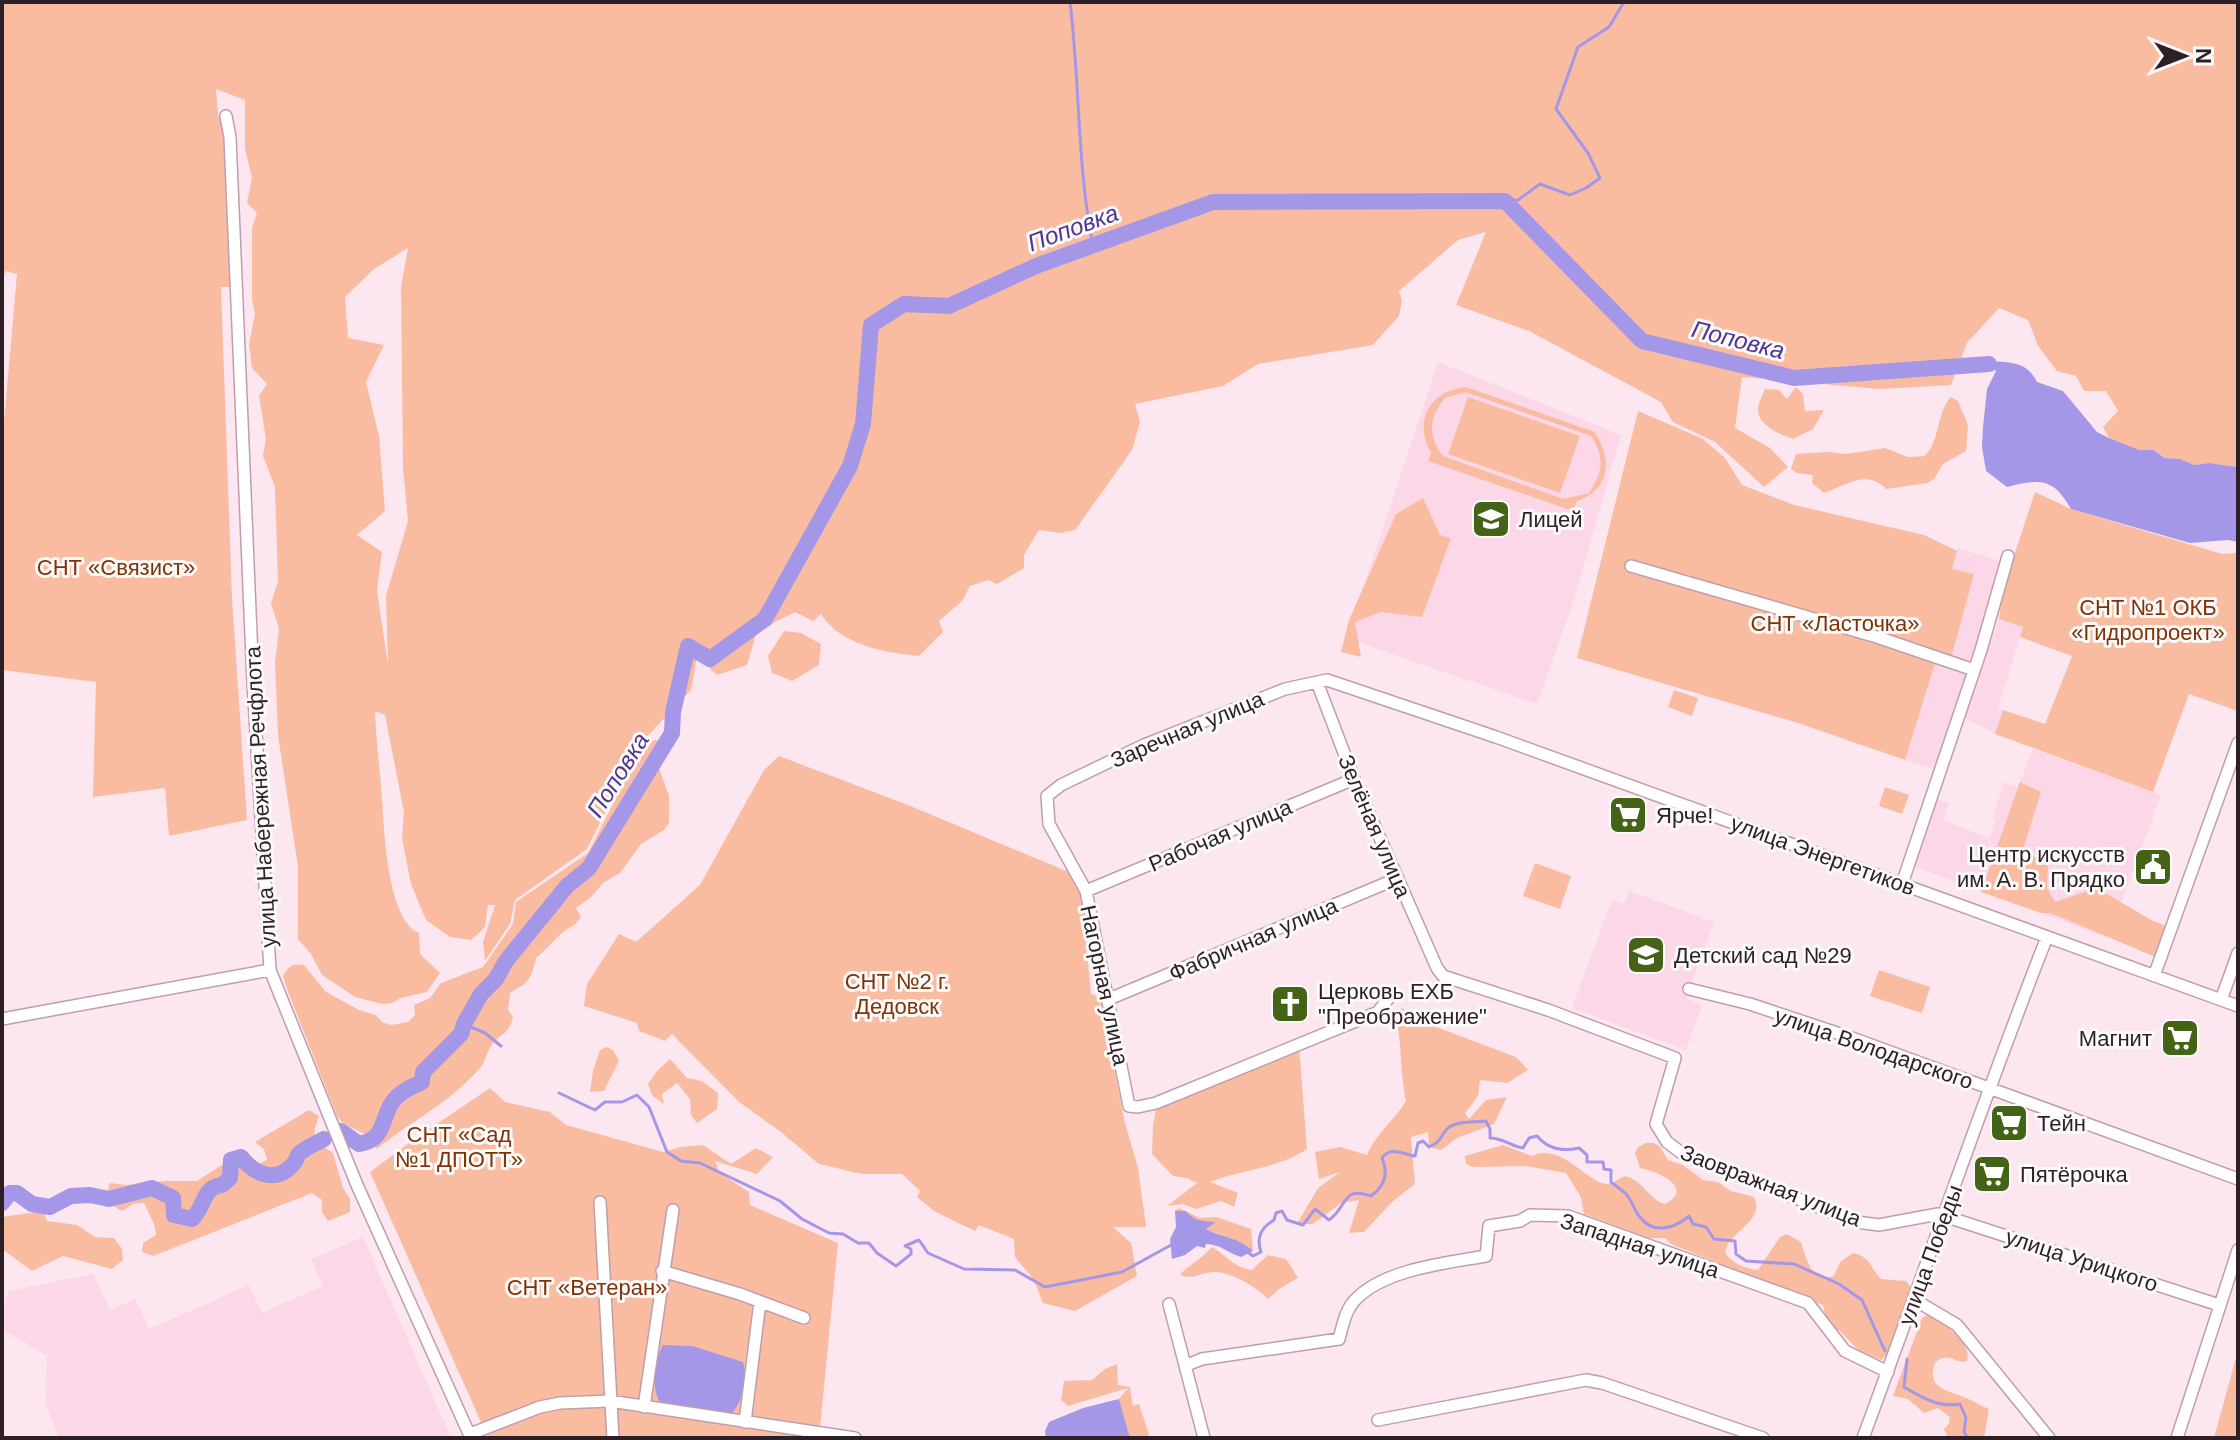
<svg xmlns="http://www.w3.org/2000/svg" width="2240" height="1440" font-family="Arial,sans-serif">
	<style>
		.built { fill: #fbd7e8 }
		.green { fill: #f9bca1; fill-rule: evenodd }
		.water { fill: #a597e8 }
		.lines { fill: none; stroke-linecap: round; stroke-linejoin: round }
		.stream { stroke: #a597e8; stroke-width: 3 }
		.river { stroke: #a597e8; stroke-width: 16 }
		.minor-casing { stroke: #c09dae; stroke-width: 14 }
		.minor { stroke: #fff; stroke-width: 11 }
		.labels { text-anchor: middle; stroke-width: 6; stroke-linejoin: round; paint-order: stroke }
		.poi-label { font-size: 22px; fill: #2d1f26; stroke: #fafafa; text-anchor: start }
		.park-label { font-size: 22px; fill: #7f3306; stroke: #fafafa }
		.street-label { font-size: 22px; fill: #2d1f26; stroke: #fafafa }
		.water-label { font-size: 24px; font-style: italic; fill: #4f3592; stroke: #fafafa }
	</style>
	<rect width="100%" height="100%" fill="#fce6f0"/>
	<path class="built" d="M1438,362l183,73 -48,168 -36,101 -191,-66z
		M1958,548l45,14 -66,208 -32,-10 30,-98 14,4 25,-91 -22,-6z
		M1999,619l24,8 -25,81 5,2 -8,24 -30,-16z
		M2033,749l128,46 -53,143 -196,-72 24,-68 13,5 -6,17 46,18 7,-19 -4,-1 12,-35 14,4z
		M1629,891l85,31 -28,76 16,7 -16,45 -114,-42 40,-108 12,4z
		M363,1237l88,201h-392l-13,-33 1,-49 -45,-27v-19l7,-19 84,-17 17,36 25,-11 14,30 100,-44 13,28 61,-27 -12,-27z"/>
	<path class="green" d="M2,2h2236v465l-29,-4 -15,2 -14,-6 -14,-1 -12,-8 -15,1 -30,-13 -6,-11 15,-16 -12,-20h-22l-8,-15 -19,-5 -19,-25 -10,-26 -29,-12 -32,35 -16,42 -71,4 -138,-12 -7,51 35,20 18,19 -24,20 -49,-45 -42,-20 -12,-20 -132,-71 -73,-26 30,-73 -28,8 -59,51 3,10 -3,15 -26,29 -115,19 -35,22 -88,18 5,18 -8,28 -57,80 -14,3 -22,-3 -15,25v13l-27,16 -9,-4 -18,6 -8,15 -23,20 4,11 -24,24c-33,-3 -79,-11 -98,-42l-8,7 -18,-9 -38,19 -10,34 -30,10 -20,-19 -6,34 -53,56 -51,103 -72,51 -5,24 -25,37 -2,-19 12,-37h-7l-3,22 -14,13 -21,-3 -24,-17 -15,-36 -9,-46 2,-26 -19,-97 -10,-4c1,29 5,58 7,87 2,31 5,122 37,135l1,21 20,19 -13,19 -26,6 -9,5 -10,1 -27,-7 -33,-22 -11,-21 -13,-15v-72l-20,-132 -3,-73 4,-33 -8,-26 7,-22 -3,-94 -12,-31 3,-17 -7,-43 8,-12 -15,-16 -3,-24 6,-30 -3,-14v-72l5,-15 -10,-10 5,-25 -7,-29v-49l-29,-11 2,25 7,21 6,152h-10l11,312 15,221 -78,16 -4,-48 -72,9 3,-115 -94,-12v-225l15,-171 -11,-3 -4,10zM408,248l-7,39 2,181 5,53 -22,75 2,69 -11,-74 5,-39 -25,-17 28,-24 -6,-75 -13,-54 18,-37 -36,-7 -3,-41 29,-28z
		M1466,387l129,45c17,28 16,57 -18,69l-4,10 -145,-50 3,-8c-18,-33 -1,-62 35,-66zM1465,392l126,44c14,21 12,36 -2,57l-26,6 -120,-43c-16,-21 -14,-39 2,-58z
		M1796,387l7,7 2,17 19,-1 -11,19 -20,10c-12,-4 -36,-14 -35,-30 0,-6 5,-14 7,-20l14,1 8,9z
		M1468,397l112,39 -20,57 -112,-39z
		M1951,397l7,4 10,24 -2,26 -23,13 -9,15 -7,4 -41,6c-19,-21 -42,-3 -62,4l-12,-10 1,-8 -16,-2 -6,-4 5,-15 32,-2 18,2 39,-6 23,9 17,-1c16,-17 11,-43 26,-59z
		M1638,411l65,28 22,19 17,27 52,20 130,30 33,16 -5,18 22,5 -25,92 -14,-3 -30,97 -107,-37 -221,-65z
		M2035,492l36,17 151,45 16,-1v158l-49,-17 -36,98 -158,-58 8,-24 42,14 27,-68 -52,-19 3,-10 -24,-8 4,-30z
		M1423,498l17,37 11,3 -29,79 -41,-5 -26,10 6,35 -20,-5 8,-32 47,-106z
		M784,631l17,2 20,11 -2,21 -27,16 -20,-8 -4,-17z
		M1674,690l24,8 -6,18 -24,-9z
		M654,740l9,1 1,10 -5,17 10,28v27l-5,7 -23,14 -21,29 -17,10 -12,14 -15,11 5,9c-6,10 -13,10 -20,17 -9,8 -15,16 -25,24 -5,22 -7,24 -26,35l-2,17 5,7c-3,17 -14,17 -22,29 -5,7 -5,15 -11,22 -29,34 -69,53 -103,81l-11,-14 -23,-12 -6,-7 -50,-127 -4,-13c5,-10 10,-13 21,-11l22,27 33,18 17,5 6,7 9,3 17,-3 7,-7 -1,-10 16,-7 11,-15 42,-16 30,-43 3,-22 72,-49 52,-102z
		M779,756l129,49 163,68 10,18 10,103 9,3 24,122 14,49 8,59h-33l18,16 6,33 -62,35 -32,-8 -9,-23 -19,-23 -1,-18 -35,-14 -4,6 -41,-20 -17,-14 3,-6 -18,-17h-40l-43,-10 -38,-32 -42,-30 -67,-68 -7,7 -26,-10 -2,-8 -53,-17 3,-22 32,-50 17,8 64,-57 64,-115z
		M2020,782l21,10 -17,54 7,9 17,10 -1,23 8,14 42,-14 54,32 20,8 -11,31 -97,-41 -15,-5h-7l-60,-21z
		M1885,787l24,8 -7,19 -23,-8z
		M1535,863l36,13 -11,33 -37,-13z
		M1879,970l51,17 -8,26 -52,-17z
		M1402,1008l13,11 101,38 12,13 -21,13 -27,-3 -2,16 -13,17 4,6 17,-19 21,-3 -13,27 -37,14 -16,12 -12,-3 -1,-15 -17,5 4,47 -23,18 -28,30 -15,1 10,-33 -18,3 -28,21h-16l21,-36 22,-16 -21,7 -4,-27 25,-5 27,8c10,-23 26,-33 39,-54 -6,-28 -4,-56 -10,-85z
		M1299,1046l8,103c-30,20 -65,20 -97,33l28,11 -4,14 -13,-6 -25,8 -13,-5 -16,2 30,-23 -10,-5 -14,-2 -21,-22 1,-28 4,-24z
		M607,1047l6,3 6,11 -15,30 -14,1 3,-21 7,-21z
		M670,1059l17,19 15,3 16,12 -1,16 -20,14 -6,-8 -1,-16 -13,-16 -15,11 2,10 -12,-9 -4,-11 9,-13z
		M490,1088l15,14 45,10 16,13 97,27 18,-5 22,-2 28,19 25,-16 17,9 -16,17 -42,-13 5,12 29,19 1,13 88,38 -19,195h-331l-118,-266 43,-32z
		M309,1110l10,6 -4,12 -1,12 19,13 10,35 7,11v13l-22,9 -6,-9v-12l-10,-7 -159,63 -11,-4 1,-9 13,-8 -2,-11 -10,-21 -11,1 -11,7 -10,-6 -5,-11 3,-11 15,2 38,-4h34l31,-20 28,4 11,-5 -3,-11 -9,-7z
		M1646,1143h8l6,4 8,13 15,5 20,15 15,2 13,9 23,6c12,24 -25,34 -29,55 6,11 20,17 33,18l22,-33 7,-3 14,8c6,17 9,41 33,34l6,-14 13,-9c17,3 18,16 28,26l25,2 5,6 -24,67 -6,6 -23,-10 -18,-19 -7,-3 -6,-7 -4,-16 -152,-61 -6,-6h-17l-64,-24 -3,-17 -15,-24 -40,-7 -53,1 -7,-3 -1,-8 38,-11 29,11c29,-15 57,29 76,28 6,-1 11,-6 17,-8 18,4 24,24 40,28 31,-16 -8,-33 -25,-36l-5,-15 3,-6z
		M1179,1208l21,10 16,-1 35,12 2,22c-15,-13 -32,-14 -49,-23l8,-7 -10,1 -27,-11z
		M43,1211l4,10 30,4 18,12 19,1 8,11 1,11 -11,9 -49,-13 -31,15 -30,-22v-32z
		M1212,1247c17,10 19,19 40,23l16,-15 18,4 12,19 -19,11 -11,10c-11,-12 -34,-25 -51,-27 -14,-1 -23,8 -37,3 10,-12 20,-14 32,-28z
		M1929,1314c14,9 44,29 38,47 -10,3 -15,-6 -24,-3 -5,1 -8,4 -9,8 -7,24 18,25 32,32 8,3 15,8 23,11l-5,29h-36l-4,-9 5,-5 1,-7 -12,-9 -14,5 -16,-14 -15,-3 29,-78z
		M2238,1350v88h-24z
		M1117,1364l1,21 12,2 3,19 6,-2 11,34h-20l-11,-39 9,-11 -60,18 -7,-6 3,-19 28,-1 13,-11z"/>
	<path class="water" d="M1991,361c20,2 36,0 46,21l26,9 34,41 12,6 30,12h15l11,8 15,1 14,6 15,-2 29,4v75l-10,-2 -38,3 -119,-34c-18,-32 -31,-30 -64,-22l-21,-16 -4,-24 1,-20 4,-38 9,-18 -7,-7z
		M1175,1211h11c10,12 17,9 30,11l-10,7c17,9 32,8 47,22l-12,6c-13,-4 -21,-13 -35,-13l-1,4 -8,-2 -12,9 -13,4 -2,-20 6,-12z
		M663,1345l29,1 51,16c5,16 0,41 -13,53l-71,-14c-8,-16 -5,-40 4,-56z
		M1119,1399l11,39h-84l-1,-7 4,-9 34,-14z"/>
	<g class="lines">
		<path class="stream" d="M1070,2c10,81 7,164 23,244
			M1505,201l13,-1 22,-16 30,11 16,-7 14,-10 -12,-25 -32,-44 22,-62 31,-20 15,-25
			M464,1024l21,9 16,13
			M559,1093l36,17 10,-8h17l15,-7 12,12 18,45 14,9 19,2 80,38 22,18 27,14 14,1 15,9h11l8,10 19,13 15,-12v-5l-6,-3 14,-6 9,13 36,16 51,1 30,17 77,-15 49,-27
			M1246,1251l7,5 8,-4c-5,-15 0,-24 13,-32l2,-7 6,-2 5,9 16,5 12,-16 14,11c18,-12 13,-35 42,-24 14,-10 18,-22 11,-38 9,-12 20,-4 33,-2l3,-13 5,-2 6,6c13,-6 10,-9 18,-18 8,-8 28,-7 39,-8l4,8v9c13,0 20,8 33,10l6,-10 8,-2c11,13 25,16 42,12l8,7v7h16l1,7 7,1v12c5,4 11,8 15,12 6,6 8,16 13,22 14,19 35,13 50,0l4,8 13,3 8,12 21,2 1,13 10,7 48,3 45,20 23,16 23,51
			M1907,1359l-3,28c17,10 35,21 56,17l6,14 -2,14 4,6"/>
		<path class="river" d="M341,1131l18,13c24,-4 22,-20 31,-38 7,-13 19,-18 32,-24l1,-10 38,-38 3,-10 17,-30 15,-15 10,-18 61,-75 22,-18 83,-135 1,-21 15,-66 22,13 55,-40 85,-153 13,-42 8,-99 33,-21 45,2 87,-40 177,-64 292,-1 137,140 152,37 195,-14
			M2,1203l8,-10h7l15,11 18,3 21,-11 19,-1 19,4 43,-11 21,10 1,17 18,4c13,-12 11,-33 30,-34l8,-7 1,-18 10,-3c14,18 36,27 53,6 5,-6 1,-6 7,-11 6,-5 16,-9 23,-13"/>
		<defs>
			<path id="minor" d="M226,116l4,21 23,545 17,288 87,215 114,253
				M1631,566l246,71 97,33
				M1317,682l37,97 83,189 6,8 105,34 127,48 -19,66 11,18 16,12 174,68 22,3 59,-11 281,91
				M1902,884l79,-234 27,-94
				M1086,891l268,-112
				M2154,976l84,-233
				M1689,989l61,15 102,34 386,141
				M1390,996l-12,16 -222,91 -18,4 -9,-1 -43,-215 -37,-67 -2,-28 14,-11 83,-40 141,-56 42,-9 169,57 742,269
				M1109,999l287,-120
				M2221,1000l17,-47
				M2,1019l268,-49
				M600,1202l13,236
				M662,1271l78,23 64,24
				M1915,1300l42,25 92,113
				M1169,1304l35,134
				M1187,1365l15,-6 137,-20c4,-14 6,-29 17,-40 29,-30 91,-36 130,-43l3,-30 31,-5 10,-6 38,1 240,87 37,48 43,21
				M644,1407l29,-197
				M1378,1420l208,-40 16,3 161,55
				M745,1422l15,-120
				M470,1434l70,-27 20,-4 50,-2 245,37
				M1863,1438c62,-167 119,-336 184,-501
				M2177,1438l61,-188"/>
		</defs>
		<use href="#minor" class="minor-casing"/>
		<use href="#minor" class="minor"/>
	</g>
	<defs>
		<symbol id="school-square" viewBox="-11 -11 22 22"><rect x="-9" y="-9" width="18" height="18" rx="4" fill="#446317" stroke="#fafafa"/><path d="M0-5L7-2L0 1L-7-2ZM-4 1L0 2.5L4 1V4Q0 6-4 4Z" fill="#fff"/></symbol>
		<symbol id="supermarket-square" viewBox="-11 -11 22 22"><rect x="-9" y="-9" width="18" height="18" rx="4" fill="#446317" stroke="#fafafa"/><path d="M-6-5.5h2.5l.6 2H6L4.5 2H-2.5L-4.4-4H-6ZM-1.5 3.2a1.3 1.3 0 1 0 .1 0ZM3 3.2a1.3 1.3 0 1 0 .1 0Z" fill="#fff"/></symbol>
		<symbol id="civic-square" viewBox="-11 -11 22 22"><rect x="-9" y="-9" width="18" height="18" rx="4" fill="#446317" stroke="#fafafa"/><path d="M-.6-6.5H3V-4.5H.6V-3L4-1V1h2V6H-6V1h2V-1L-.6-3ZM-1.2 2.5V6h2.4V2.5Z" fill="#fff"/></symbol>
		<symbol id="church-square" viewBox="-11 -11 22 22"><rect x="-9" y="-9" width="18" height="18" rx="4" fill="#446317" stroke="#fafafa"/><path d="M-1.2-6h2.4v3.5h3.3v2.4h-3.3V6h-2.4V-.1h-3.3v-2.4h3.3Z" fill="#fff"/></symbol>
	</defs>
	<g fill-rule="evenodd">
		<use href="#school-square" x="1469" y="497" width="44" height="44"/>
		<use href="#supermarket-square" x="1606" y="793" width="44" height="44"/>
		<use href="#civic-square" x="2131" y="845" width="44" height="44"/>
		<use href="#school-square" x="1624" y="933" width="44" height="44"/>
		<use href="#church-square" x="1268" y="982" width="44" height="44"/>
		<use href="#supermarket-square" x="2158" y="1016" width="44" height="44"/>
		<use href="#supermarket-square" x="1987" y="1101" width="44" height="44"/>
		<use href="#supermarket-square" x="1970" y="1152" width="44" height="44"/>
	</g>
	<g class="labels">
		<g class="poi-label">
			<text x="1519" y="527">Лицей</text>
			<text x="1656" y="823">Ярче!</text>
			<text x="2125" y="862" text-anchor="end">Центр искусств<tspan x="2125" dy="25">им. А. В. Прядко</tspan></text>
			<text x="1674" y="963">Детский сад №29</text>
			<text x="1318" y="999">Церковь ЕХБ<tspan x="1318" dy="25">"Преображение"</tspan></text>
			<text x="2152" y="1046" text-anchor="end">Магнит</text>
			<text x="2037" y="1131">Тейн</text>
			<text x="2020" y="1182">Пятёрочка</text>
		</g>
		<g class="park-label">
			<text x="116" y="575">СНТ «Связист»</text>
			<text x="2148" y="615">СНТ №1 ОКБ<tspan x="2148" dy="25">«Гидропроект»</tspan></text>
			<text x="1835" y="631">СНТ «Ласточка»</text>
			<text x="897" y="989">СНТ №2 г.<tspan x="897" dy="25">Дедовск</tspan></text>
			<text x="459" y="1142">СНТ «Сад<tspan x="459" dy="25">№1 ДПОТТ»</tspan></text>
			<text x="587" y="1295">СНТ «Ветеран»</text>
		</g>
		<g class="street-label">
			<text transform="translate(1187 729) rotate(-23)" y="8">Заречная улица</text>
			<text transform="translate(260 797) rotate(-93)" y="8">улица Набережная Речфлота</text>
			<text transform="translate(1375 826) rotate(67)" y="8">Зелёная улица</text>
			<text transform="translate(1220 835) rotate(-23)" y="8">Рабочая улица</text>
			<text transform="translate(1823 855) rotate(20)" y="8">улица Энергетиков</text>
			<text transform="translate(1253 939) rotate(-23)" y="8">Фабричная улица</text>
			<text transform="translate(1105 985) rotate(78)" y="8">Нагорная улица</text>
			<text transform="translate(1874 1048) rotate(19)" y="8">улица Володарского</text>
			<text transform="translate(1771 1185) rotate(21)" y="8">Заовражная улица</text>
			<text transform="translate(1640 1245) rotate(18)" y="8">Западная улица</text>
			<text transform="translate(1930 1255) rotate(-70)" y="8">улица Победы</text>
			<text transform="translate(2082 1260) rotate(18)" y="8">улица Урицкого</text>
		</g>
		<g class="water-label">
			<text transform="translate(1073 228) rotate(-20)" y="8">Поповка</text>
			<text transform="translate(1738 340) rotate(14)" y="8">Поповка</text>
			<text transform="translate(618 775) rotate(-58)" y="8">Поповка</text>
		</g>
	</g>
	<rect width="2240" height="1440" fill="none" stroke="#2d1f26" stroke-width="8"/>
	<g transform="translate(2184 56) rotate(90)" stroke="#fafafa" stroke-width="6" paint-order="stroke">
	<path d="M0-6L14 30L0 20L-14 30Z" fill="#2d1f26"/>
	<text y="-12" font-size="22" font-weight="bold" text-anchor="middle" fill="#2d1f26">N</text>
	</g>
</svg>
